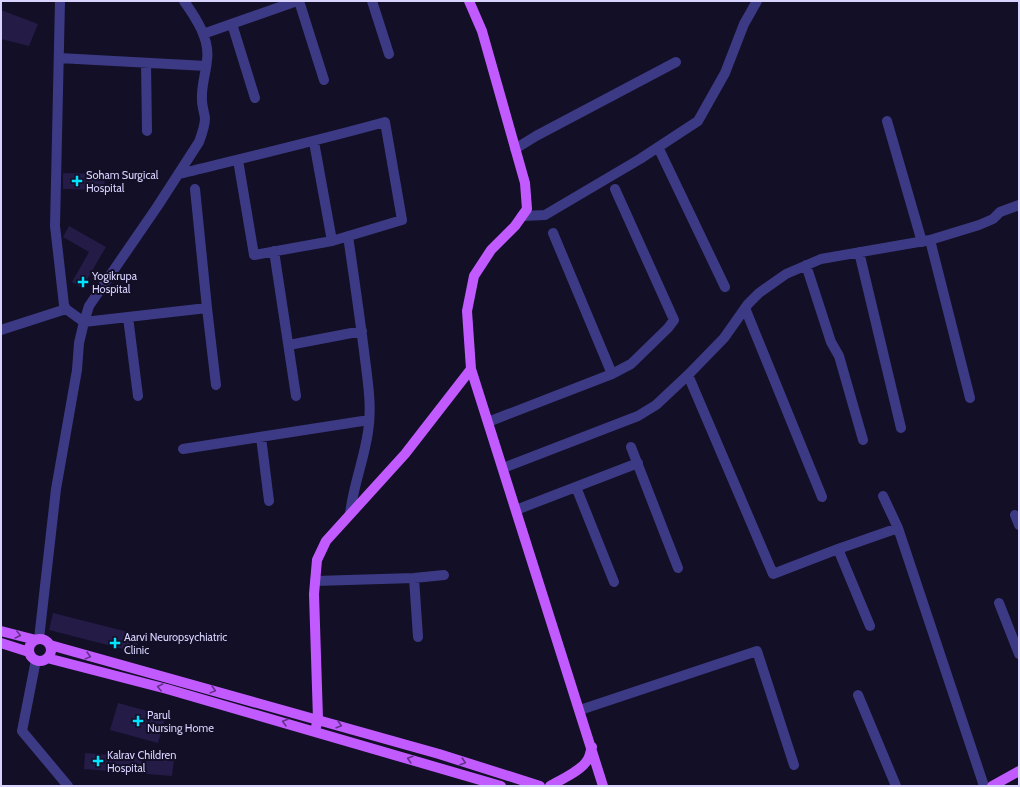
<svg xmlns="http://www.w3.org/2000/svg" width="1020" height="787" font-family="Cabin,sans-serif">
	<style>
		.building { fill: #241b47 }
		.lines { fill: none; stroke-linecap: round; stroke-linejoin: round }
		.minor { stroke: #3d3a85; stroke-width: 10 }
		.major { stroke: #c25bff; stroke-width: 10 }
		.oneway { stroke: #623188 }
		.poi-dot { fill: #00e5ff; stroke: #130f26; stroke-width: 1.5 }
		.labels { text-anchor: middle; stroke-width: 4; stroke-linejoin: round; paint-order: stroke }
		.poi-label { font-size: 11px; fill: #d9d4ff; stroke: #130f26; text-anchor: start }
	</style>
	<rect width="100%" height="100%" fill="#130f26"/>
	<path class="building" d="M1,10l37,14 -9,22 -28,-7z
		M63,173l42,1 -1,16 -41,-1z
		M69,226l37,21 -24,41 -10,-6 17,-30 -26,-15z
		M53,613l87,22 -5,17 -86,-22z
		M118,703l48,13 -8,27 -48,-13z
		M85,753l89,7 -2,16 -88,-7z"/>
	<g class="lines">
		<path class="minor" d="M184,1c12,17 26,38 23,59 -1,13 -6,26 -5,40 0,6 2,12 3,18 0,8 -3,16 -6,24l-42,65 -68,99 -5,16 123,-14
			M299,1l25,79
			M372,1l17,53
			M232,24l23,74
			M203,34l94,-33
			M59,58l147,8
			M146,63l1,68
			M887,121l35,121
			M314,142l18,99
			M658,147l67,140
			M515,149l21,-13 140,-74
			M179,174c69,-17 137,-33 206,-52l17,98 -70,21 -78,14 -16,-95
			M195,189l12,119 9,77
			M522,216l23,-1 95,-56 58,-38 27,-48 19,-49 13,-23
			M553,233l59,141
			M348,236c6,41 12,82 17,123 3,24 7,49 3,73 -4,28 -15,54 -18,82
			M930,240l40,158
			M274,251l22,145
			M859,252l42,176
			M806,265l25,77 8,14 24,84
			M745,308l77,189
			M128,317l10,79
			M1,330l65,-21
			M289,345l73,-14
			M688,375l85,199 65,-25 60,-21
			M488,422l124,-48 19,-10 37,-36 6,-8 -59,-131
			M261,437l8,64
			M631,447l47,121
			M183,449l186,-29
			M503,468l135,-52 18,-11 32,-30 36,-37 24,-34 11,-11 27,-19 35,-15 109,-19 49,-15 14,-6 7,-7 19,-7
			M576,487l38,95
			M883,496l15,32 86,258
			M516,510l122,-47
			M1015,515l4,10
			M838,549l32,77
			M414,578l4,59
			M315,581l99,-3 30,-3
			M999,603l20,51
			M39,639l17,-150 21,-119 2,-27 5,-21 -18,-13 -2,-4 -9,-79 5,-225
			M36,660l-14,71 46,55
			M858,695l38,91
			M580,710l177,-59 37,114"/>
		<path class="major" d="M471,369l132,417
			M1,631l35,9
			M29 650a11 11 0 1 1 22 0a11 11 0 1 1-22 0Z
			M1,643l28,9
			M50,645l389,109 101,32
			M47,658l120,31 334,97
			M315,731l3,-12 -4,-125 3,-34 9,-19 79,-87 66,-85 -4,-58 7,-35 17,-26 24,-24 12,-17 -2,-26 -43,-152 -13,-30
			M550,786c10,-6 29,-14 36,-24 4,-4 4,-10 6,-15
			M992,786l27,-15"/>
	</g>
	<defs><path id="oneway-chevron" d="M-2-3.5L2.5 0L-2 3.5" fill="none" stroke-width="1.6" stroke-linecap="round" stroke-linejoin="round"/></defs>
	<g class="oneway">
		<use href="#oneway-chevron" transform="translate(18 635) rotate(14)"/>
		<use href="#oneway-chevron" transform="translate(88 656) rotate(15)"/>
		<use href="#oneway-chevron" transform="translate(160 687) rotate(-166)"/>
		<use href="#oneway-chevron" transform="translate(213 690) rotate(15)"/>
		<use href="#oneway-chevron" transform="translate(285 722) rotate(-164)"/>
		<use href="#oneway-chevron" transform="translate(339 725) rotate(16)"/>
		<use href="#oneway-chevron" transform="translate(410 759) rotate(-163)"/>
		<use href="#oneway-chevron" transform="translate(463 762) rotate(18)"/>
	</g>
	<g class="poi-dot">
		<path d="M75 175h4v4h4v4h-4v4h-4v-4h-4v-4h4z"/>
		<path d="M81 276h4v4h4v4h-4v4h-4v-4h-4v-4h4z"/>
		<path d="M113 637h4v4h4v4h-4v4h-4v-4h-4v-4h4z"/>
		<path d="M136 715h4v4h4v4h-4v4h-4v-4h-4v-4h4z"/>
		<path d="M96 755h4v4h4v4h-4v4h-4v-4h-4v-4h4z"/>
	</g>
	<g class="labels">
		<g class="poi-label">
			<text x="86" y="179">Soham Surgical<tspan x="86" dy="13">Hospital</tspan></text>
			<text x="92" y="280">Yogikrupa<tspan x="92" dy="13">Hospital</tspan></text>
			<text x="124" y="641">Aarvi Neuropsychiatric<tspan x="124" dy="13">Clinic</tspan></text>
			<text x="147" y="719">Parul<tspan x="147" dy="13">Nursing Home</tspan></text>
			<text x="107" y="759">Kalrav Children<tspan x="107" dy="13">Hospital</tspan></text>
		</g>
	</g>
	<rect width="1020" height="787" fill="none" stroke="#d9d4ff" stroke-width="4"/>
</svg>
